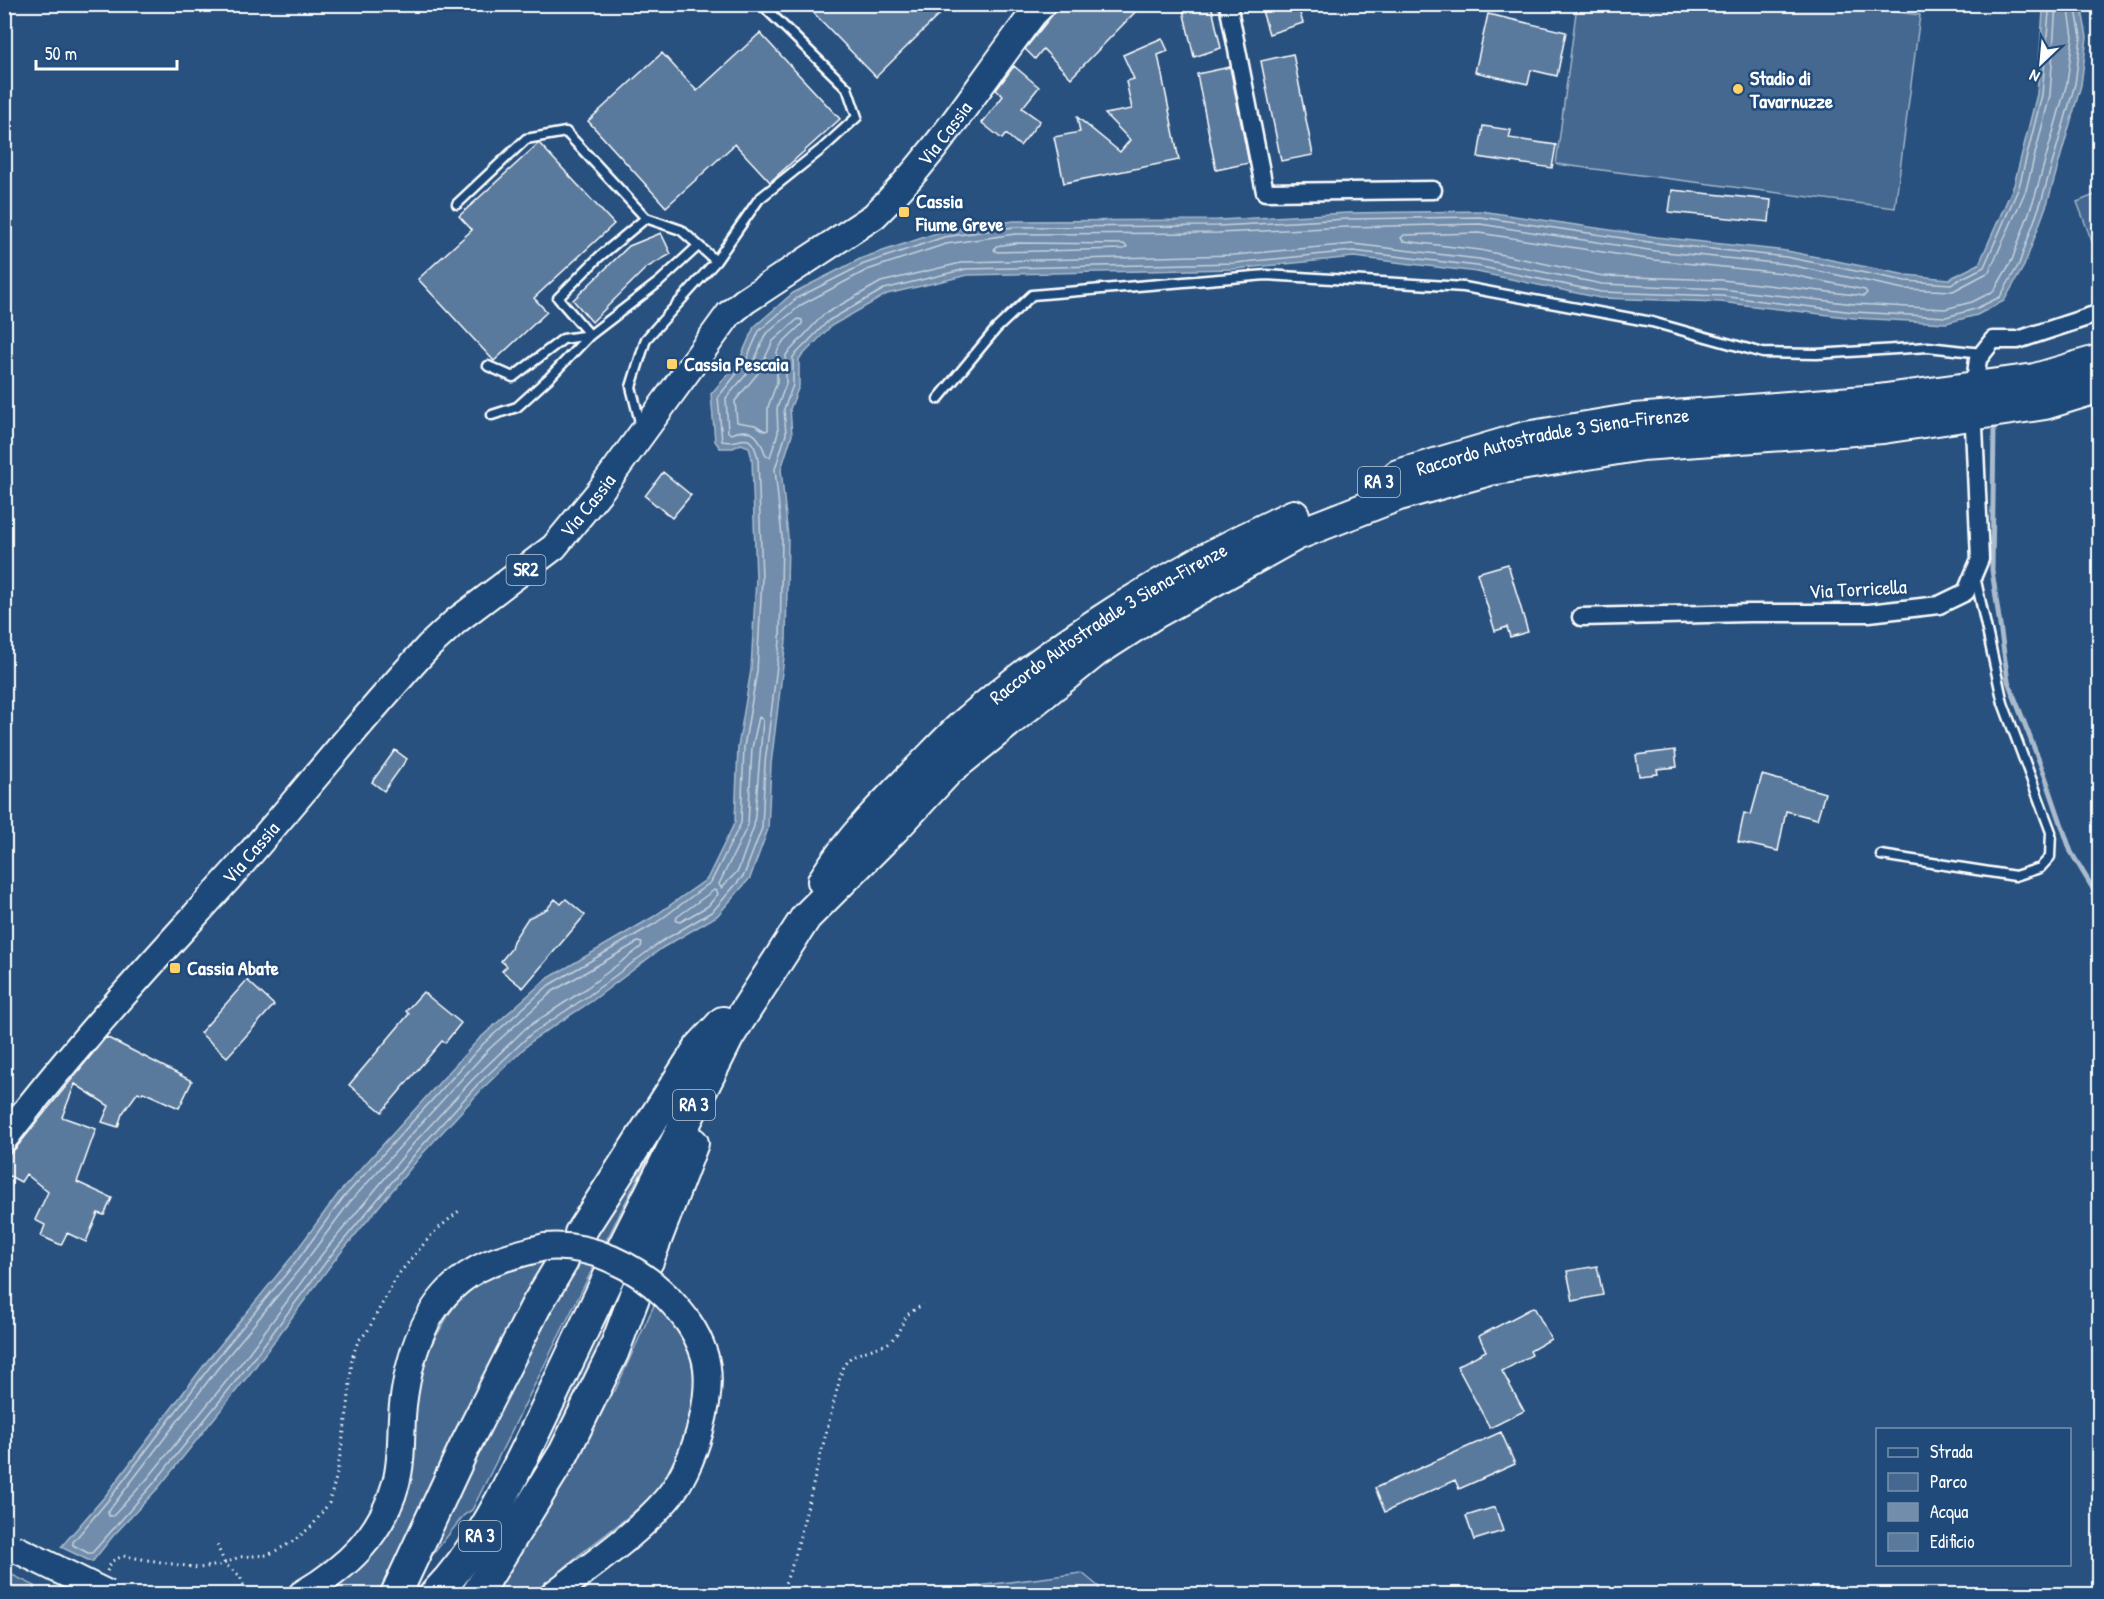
<svg xmlns="http://www.w3.org/2000/svg" width="2104" height="1599" font-family="'Patrick Hand',sans-serif">
	<style>
		.green { fill: #446890; stroke: #a2b4c8; stroke-width: 1.5 }
		.water { fill: #718dab; stroke: #aabbcd; stroke-width: 1.5 }
		.lines { fill: none; stroke-linecap: round; stroke-linejoin: round }
		.shore { stroke: #c6d1dd; stroke-width: 1.5 }
		.stream { stroke: #aabbcd; stroke-width: 5 }
		.building { fill: #5a7a9d; stroke: #fff; stroke-width: 1.5 }
		.service-casing { stroke: #fff; stroke-width: 13 }
		.minor-casing { stroke: #fff; stroke-width: 21 }
		.primary-casing { stroke: #fff; stroke-width: 30 }
		.motorway-casing { stroke: #fff; stroke-width: 34 }
		.path { stroke: #fff; stroke-width: 3; stroke-dasharray: 1.5 4.5; stroke-linecap: butt }
		.service { stroke: #1f4a7a; stroke-width: 8 }
		.minor { stroke: #1f4a7a; stroke-width: 16 }
		.primary { stroke: #1f4a7a; stroke-width: 26 }
		.motorway { stroke: #1f4a7a; stroke-width: 30 }
		.primary-bridge-casing { stroke: #fff; stroke-width: 30; stroke-linecap: butt }
		.primary-bridge { stroke: #1f4a7a; stroke-width: 26 }
		.poi-dot { fill: #ffd166; stroke: #1f4a7a; stroke-width: 2 }
		.labels { text-anchor: middle; stroke-width: 5; stroke-linejoin: round; paint-order: stroke }
		.shield { fill: #1f4a7a; stroke: #bcc9d7; stroke-width: 1.5 }
		.shield-label { font-size: 18px; font-weight: bold; fill: #fff }
		.poi-label { font-size: 20px; font-weight: bold; fill: #fff; stroke: #1f4a7a; text-anchor: start }
		.street-label { font-size: 20px; fill: #fff; stroke: #1f4a7a }
	</style>
	<rect width="100%" height="100%" fill="#28517f"/>
	<filter id="ink" filterUnits="userSpaceOnUse"><feTurbulence type="fractalNoise" baseFrequency=".0167" numOctaves="2"/><feDisplacementMap in="SourceGraphic" scale="12" xChannelSelector="R" yChannelSelector="G"/><feConvolveMatrix kernelMatrix="1 2 1 2 8 2 1 2 1" color-interpolation-filters="sRGB"/></filter>
	<g filter="url(#ink)">
		<path class="green" d="M1842,5l78,10 -25,193 -339,-44 21,-159z
			M2099,193v67l-22,-58z
			M656,1142l-50,99 -20,-5z
			M546,1258l-63,122 -98,214h-63l39,-30 52,-144 7,-45 7,-23 22,-38 12,-16 18,-14 22,-12z
			M572,1261l22,5 -122,244 -8,5 -44,56z
			M622,1280l6,4 -35,87 -93,166z
			M655,1303c7,6 15,12 20,20 15,20 21,49 19,74 -4,85 -60,114 -120,162 -13,11 -24,24 -36,35h-47l119,-204 5,1z
			M4,1571l31,15 -4,8h-26z
			M1082,1573l17,14 -1,7h-184z
			M724,1587l144,7h-223l2,-3z"/>
		<path class="water" d="M2042,5h39l6,32 -6,48 -33,116 -24,65 -20,35 -27,14 -31,8 -92,-5 -134,-16 -120,-4 -123,-26 -123,-15 -119,12 -267,6 -81,19 -56,32 -32,33v27l-9,23 2,26 -11,34 7,68 -2,104 -15,123 -3,65 -18,49 -33,38 -55,32 -70,53 -58,38 -51,49 -59,64 -91,110 -81,109 -93,116 -46,49 -21,26 -31,-15 45,-52 102,-135 83,-102 47,-64 140,-154 67,-60 108,-63 54,-38 28,-57 3,-75 13,-77 5,-91 -4,-120 -3,-12 -8,-3 -8,4h-13l-5,-7 -4,-47 28,-33 15,-34 39,-34 69,-35 81,-27 71,-10 204,-1 130,-7 133,-2 176,26 130,14 119,24 43,4 30,-15 35,-79 23,-91 6,-83z"/>
		<g class="lines">
			<path class="shore" d="M2048,4l1,8 -7,83 -23,92 -35,80 -33,17 -46,-3 -119,-24 -130,-14 -176,-26 -132,2 -130,7 -204,1 -70,10 -80,27 -67,34 -38,33 -15,34 -26,32 4,44c19,5 28,-15 36,17l4,121 -5,92 -13,76 -3,76 -30,59 -55,41 -107,62 -66,59 -140,154 -47,64 -84,102 -102,134 -37,44v3l15,8h4l62,-70 93,-116 82,-109 91,-110 58,-64 53,-50 57,-38 71,-53 54,-32 31,-36 18,-47 3,-65 15,-122 2,-104 -7,-68 11,-35 -2,-25 9,-24v-28l35,-36 56,-32 82,-20 269,-6 118,-12 124,15 124,26 120,4 133,16 92,5 29,-8 25,-12 19,-33 23,-65 33,-115 6,-47 -6,-33
				M2056,4l-6,91 -24,95 -37,82 -36,19 -49,-2 -119,-25 -130,-13 -175,-27 -132,3 -130,6 -203,1 -69,10 -79,26 -66,35 -36,30 -14,34 -25,29 2,34 3,2c22,-9 29,4 35,22l4,1 8,-24 -1,-25 9,-24v-29l37,-40 58,-33 84,-20 269,-7 119,-11 126,15 123,25 119,5 134,15 90,5 27,-7 22,-11 18,-31 23,-64 32,-113 6,-46 -5,-33
				M1479,233l175,27 129,13 82,17 2,3 -3,3 -8,-1 -134,-15 -119,-4 -123,-26 -77,-9 -2,-3 3,-3z
				M1016,243l108,1 3,3 -3,2 -127,3 -3,-2 2,-4z
				M798,319l4,1v4l-20,19 -5,9v30l-9,25v23l-3,1 -10,-6 -18,-3 -2,-21 23,-28 15,-32z
				M759,717l4,3 -9,106 -16,45 -17,17 -2,-4 29,-59 4,-77z
				M714,890l3,1 1,3 -10,12 -28,16 -4,-1 1,-4z
				M638,942l4,1 -1,4 -57,43 -58,38 -53,51 -59,64 -91,110 -81,109 -94,116 -35,38h-4l-1,-4 110,-144 84,-102 47,-63 139,-153 65,-59z"/>
			<path class="stream" d="M1994,428l-2,142 16,111 37,95 26,76 24,40 5,27"/>
		</g>
		<path class="building" d="M805,4h145l-74,73z
			M1061,4h82l-72,74 -28,-29 -8,10 -10,-10z
			M1190,4h21l10,44 -27,9 -12,-51z
			M1260,4h37l6,19 -34,11z
			M1488,14l78,18 -9,44 -26,-6 -3,14 -53,-12z
			M760,33l80,86 -70,63 -35,-38 -69,63 -78,-86 74,-68 35,38z
			M1162,38l6,13 -10,4 21,105 -115,23 -10,-46 26,-5 -3,-15 43,35 10,-12 -25,-26 27,-5 -6,-28 8,-2 -11,-24z
			M1293,54l20,101 -32,6 -20,-100z
			M1014,66l25,21 -17,21 18,13 -20,25 -14,-12 -4,5 -20,-16 21,-27 -7,-6z
			M1230,67l19,96 -33,7 -19,-96z
			M1483,126l28,4 -2,8 47,7 -4,23 -74,-11z
			M539,143l75,81 -80,74 13,14 -53,49 -76,-82 54,-49 -13,-14z
			M1672,190l99,10 -2,22 -100,-10z
			M661,233l10,21 -25,14 -54,54 -19,-22 56,-54z
			M663,472l28,23 -19,23 -27,-22z
			M1508,564l20,68 -18,5 -3,-10 -12,4 -18,-58z
			M395,750l12,9 -23,32 -12,-9z
			M1675,750l2,17 -20,2 1,5 -19,2 -3,-21z
			M1762,775l63,18 -8,26 -31,-8 -8,40 -40,-9 6,-29 7,2z
			M555,899l6,5 5,-5 19,16 -62,73 -21,-17 5,-5 -6,-5 10,-12 2,-8 15,-23 19,-9z
			M247,980l27,25 -47,52 -27,-24z
			M423,992l38,31 -16,20 -3,-2 -60,71 -33,-27 60,-71 -3,-3z
			M106,1037l86,44 -13,27 -36,-16 -1,2 -4,-2 -16,22 -4,13 -16,-5 7,-16 -34,-22 -13,33 34,12 -19,53 35,16 -8,17 -6,-2 -12,29 -19,-9 -6,12 -20,-9 4,-11 -10,-5 13,-28 -22,-18 -5,8 -17,-9v-14l12,-11z
			M1597,1266l6,29 -30,6 -6,-30z
			M1534,1307l17,32 -21,12 2,4 -30,16 22,40 -34,17 -33,-62 29,-15 -7,-15z
			M1501,1432l14,32 -56,25 -4,-9 -70,32 -10,-24z
			M1495,1507l8,24 -29,9 -8,-24z"/>
		<g class="lines">
			<defs>
				<path id="service" d="M457,204l69,-65 40,-7 80,86 35,12 35,31 -70,78 -15,48 10,39
					M646,218l-47,39 -41,41 32,37 69,-53 39,-36
					M716,261l43,-62 64,-51 34,-31 -10,-29 -86,-84
					M488,366l25,11 50,-38 27,-4
					M938,399l58,-70 36,-34 234,-20 198,12 188,35 111,31 54,1 111,-7 54,6
					M492,415l25,-8 32,-29 41,-43
					M1881,855l134,21 25,-8 10,-11 1,-25 -48,-129 -28,-127"/>
				<path id="minor" d="M1228,4l37,188 168,-2
					M1976,374l2,-15 15,-19h25l82,-27
					M1581,617l168,-4h120l70,-8 27,-13 14,-33 -6,-132"/>
				<g id="primary">
					<path id="s1" d="M4,1139c72,-95 153,-181 232,-269 65,-74 126,-152 193,-224l27,-25 98,-74 46,-56 129,-177 16,-13 129,-85c61,-60 107,-134 159,-202l10,-10"/>
					<path d="M302,1594c44,-26 80,-59 94,-111 7,-25 4,-52 7,-78 7,-58 27,-116 85,-141 19,-8 38,-12 57,-17"/>
					<path d="M554,1594c37,-29 81,-58 112,-94 27,-30 51,-107 38,-146 -8,-24 -20,-39 -37,-57"/>
				</g>
				<g id="motorway">
					<path id="s2" d="M1398,475l128,-38 109,-18 243,-19 157,-21 65,-19"/>
					<path id="s3" d="M823,881c26,-42 60,-76 94,-110 15,-15 30,-31 45,-45 97,-86 215,-158 332,-211"/>
					<path d="M580,1233l119,-185 24,-26"/>
					<path d="M623,1247l106,-211 77,-119 88,-88 55,-59 146,-118 59,-38 142,-79 103,-40 91,-25 152,-25 241,-17 162,-24 55,-17"/>
					<path d="M648,1261l45,-118"/>
					<path d="M396,1594l68,-146 72,-142 27,-45"/>
					<path d="M435,1594c41,-42 68,-97 94,-150 27,-56 53,-112 80,-168"/>
					<path d="M477,1594l87,-141 49,-100 23,-61"/>
				</g>
			</defs>
			<use href="#service" class="service-casing"/>
			<use href="#minor" class="minor-casing"/>
			<use href="#primary" class="primary-casing"/>
			<use href="#motorway" class="motorway-casing"/>
			<path class="path" d="M217,1545l8,19 15,12 6,16
				M107,1571l5,-10 11,-5 75,12 23,-3 18,-8 29,-2 24,-13 20,-16 17,-23 8,-29 11,-67 4,-49 6,-17 9,-9 30,-56 36,-43 26,-22
				M781,1594l13,-34 49,-194 9,-10 35,-12 9,-8 11,-21 16,-11"/>
			<use href="#service" class="service"/>
			<use href="#minor" class="minor"/>
			<use href="#primary" class="primary"/>
			<use href="#motorway" class="motorway"/>
			<defs>
				<path id="primary-bridge" d="M545,1247c45,-4 91,19 122,50
					M14,1548l94,46"/>
			</defs>
			<use href="#primary-bridge" class="primary-bridge-casing"/>
			<use href="#primary-bridge" class="primary-bridge"/>
		</g>
	</g>
	<g class="poi-dot">
		<circle cx="1738" cy="89" r="6"/>
		<rect x="898" y="206" width="12" height="12" rx="3"/>
		<rect x="666" y="358" width="12" height="12" rx="3"/>
		<rect x="169" y="962" width="12" height="12" rx="3"/>
	</g>
	<g class="labels">
		<g class="shield">
			<rect x="1358" y="467" width="42" height="30" rx="4.5"/>
			<rect x="506.5" y="555" width="39" height="30" rx="4.5"/>
			<rect x="673" y="1090" width="42" height="30" rx="4.5"/>
			<rect x="459" y="1521" width="42" height="30" rx="4.5"/>
		</g>
		<g class="shield-label">
			<text x="1379" y="488">RA 3</text>
			<text x="526" y="576">SR2</text>
			<text x="694" y="1111">RA 3</text>
			<text x="480" y="1542">RA 3</text>
		</g>
		<g class="poi-label">
			<text x="1750" y="85">Stadio di<tspan x="1750" dy="23">Tavarnuzze</tspan></text>
			<text x="916" y="208">Cassia<tspan x="916" dy="23">Fiume Greve</tspan></text>
			<text x="684" y="371">Cassia Pescaia</text>
			<text x="187" y="975">Cassia Abate</text>
		</g>
		<g class="street-label">
			<text dy="7" stroke="none"><textPath href="#s1" startOffset="1386">Via Cassia</textPath></text>
			<text dy="7" stroke="none"><textPath href="#s2" startOffset="159">Raccordo Autostradale 3 Siena-Firenze</textPath></text>
			<text dy="7" stroke="none"><textPath href="#s1" startOffset="864">Via Cassia</textPath></text>
			<text transform="translate(1858 589) rotate(-3)" y="7">Via Torricella</text>
			<text dy="7" stroke="none"><textPath href="#s3" startOffset="388">Raccordo Autostradale 3 Siena-Firenze</textPath></text>
			<text dy="7" stroke="none"><textPath href="#s1" startOffset="378">Via Cassia</textPath></text>
		</g>
	</g>
	<rect width="2104" height="1599" fill="none" stroke="#1f4a7a" stroke-width="24"/>
	<rect x="12" y="12" width="2080" height="1575" fill="none" stroke="#fff" stroke-width="2" filter="url(#ink)"/>
	<rect x="1876" y="1428" width="195" height="138" fill="#1f4a7a" stroke="#7992af" stroke-width="1.5"/>
	<rect x="1888" y="1448" width="30" height="9" fill="#1f4a7a" stroke="#7992af" stroke-width="1.5"/>
	<text x="1930" y="1458" font-size="18" fill="#ffffff">Strada</text>
	<rect x="1888" y="1473" width="30" height="18" fill="#446890" stroke="#7992af" stroke-width="1.5"/>
	<text x="1930" y="1488" font-size="18" fill="#ffffff">Parco</text>
	<rect x="1888" y="1503" width="30" height="18" fill="#718dab" stroke="#7992af" stroke-width="1.5"/>
	<text x="1930" y="1518" font-size="18" fill="#ffffff">Acqua</text>
	<rect x="1888" y="1533" width="30" height="18" fill="#5a7a9d" stroke="#7992af" stroke-width="1.5"/>
	<text x="1930" y="1548" font-size="18" fill="#ffffff">Edificio</text>
	<g transform="translate(2041 63) rotate(206)" stroke="#1f4a7a" stroke-width="4.5" paint-order="stroke">
	<path d="M0-4.5L10 22L0 15L-10 22Z" fill="#ffffff"/>
	<text y="-9" font-size="16" font-weight="bold" text-anchor="middle" fill="#ffffff">N</text>
	</g>
	<path d="M36 60v9h141v-9" fill="none" stroke="#ffffff" stroke-width="3"/>
	<text x="45" y="60" font-size="18" fill="#ffffff" stroke="#1f4a7a" stroke-width="4.5" paint-order="stroke">50 m</text>
</svg>
